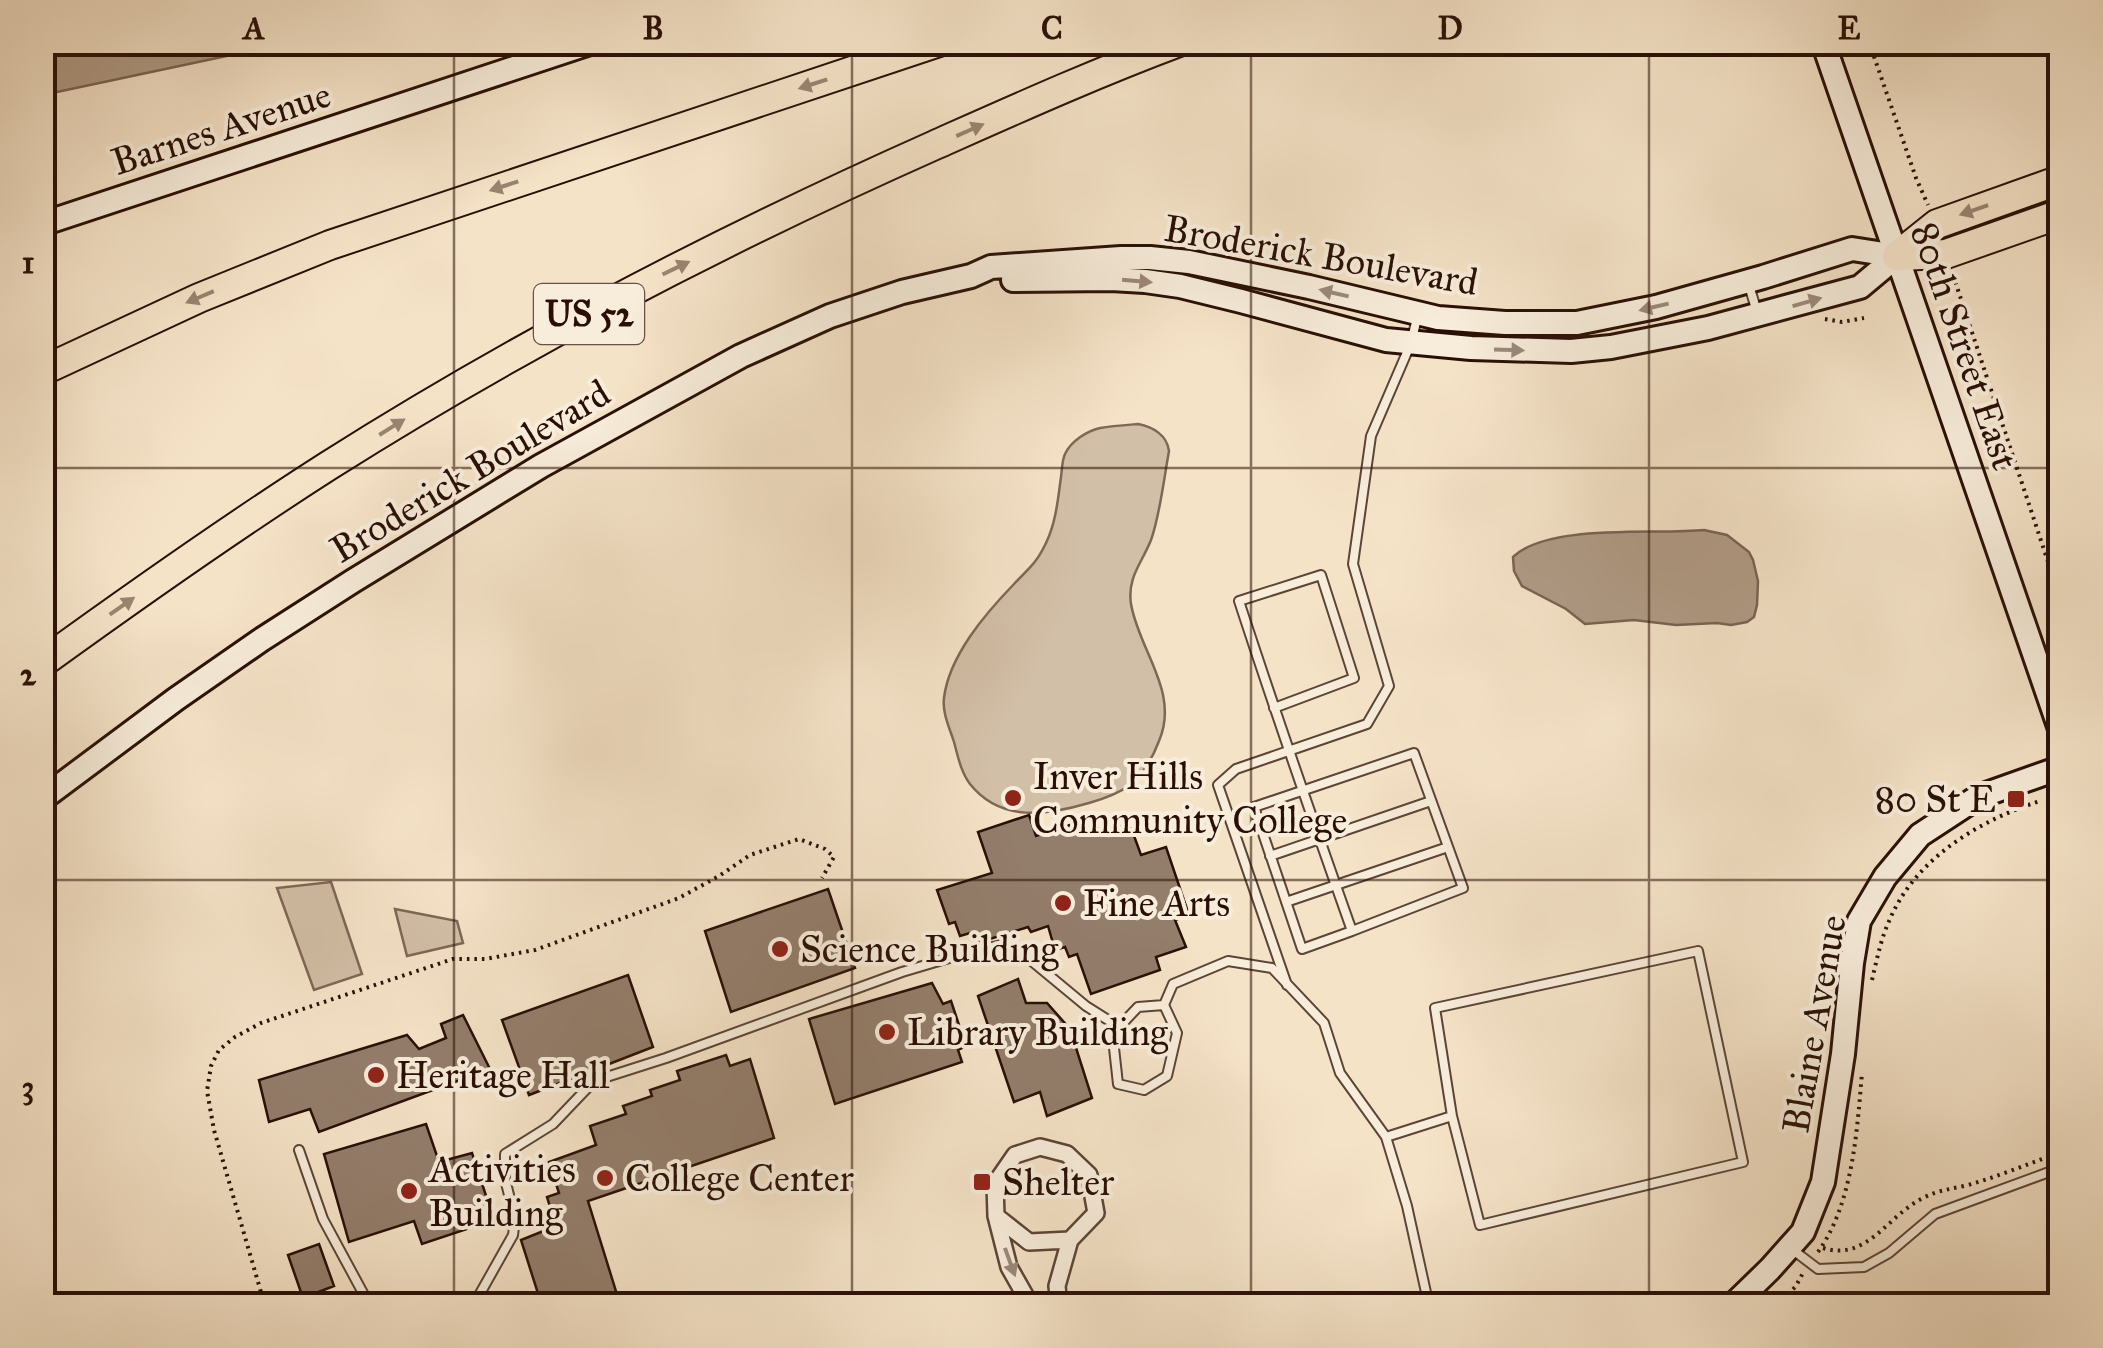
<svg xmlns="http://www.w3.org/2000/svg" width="2103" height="1348" font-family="'IM FELL Great Primer',serif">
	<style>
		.green { fill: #d2bfa7; stroke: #7e6756; stroke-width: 2.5 }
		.water { fill: #b09b86; stroke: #7a6353; stroke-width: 2.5 }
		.building { fill: #937d6b; stroke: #290f06; stroke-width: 2.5 }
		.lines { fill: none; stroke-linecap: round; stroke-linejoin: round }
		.lane-casing { stroke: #5c4436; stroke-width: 12 }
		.street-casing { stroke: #5c4436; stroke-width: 20 }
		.secondary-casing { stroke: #290f06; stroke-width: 28 }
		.highway-casing { stroke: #290f06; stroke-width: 32 }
		.path { stroke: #290f06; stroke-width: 4; stroke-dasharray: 2.5 5; stroke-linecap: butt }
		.lane { stroke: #f8eddb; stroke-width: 8 }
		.street { stroke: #f8eddb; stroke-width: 15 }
		.secondary { stroke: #f8eddb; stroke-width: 22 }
		.highway { stroke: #f5e3c8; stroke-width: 28 }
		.oneway { fill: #998471 }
		.oneway2 { fill: #9b897b }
		.grid { fill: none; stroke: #290f06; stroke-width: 2.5; stroke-opacity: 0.55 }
		.poi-dot { fill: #8f2418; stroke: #f8eddb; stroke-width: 4 }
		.labels { text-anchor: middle; stroke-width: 8; stroke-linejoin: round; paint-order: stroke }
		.shield { fill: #f8eddb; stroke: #675246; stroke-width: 2.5 }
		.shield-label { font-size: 35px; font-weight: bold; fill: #290f06 }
		.street-label { font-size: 38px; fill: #290f06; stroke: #f8eddb }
		.poi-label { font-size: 38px; fill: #290f06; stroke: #f8eddb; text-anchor: start }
		.neatline { fill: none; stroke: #290f06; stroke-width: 4 }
		.grid-label { font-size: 32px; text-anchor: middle; font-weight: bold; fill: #290f06 }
	</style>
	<rect width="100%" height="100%" fill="#f5e3c8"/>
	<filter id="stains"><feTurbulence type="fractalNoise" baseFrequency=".002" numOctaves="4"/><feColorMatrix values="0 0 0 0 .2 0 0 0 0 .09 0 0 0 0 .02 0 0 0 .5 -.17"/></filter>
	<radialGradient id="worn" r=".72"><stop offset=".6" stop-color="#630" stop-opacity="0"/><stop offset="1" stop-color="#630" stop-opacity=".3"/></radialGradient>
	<path class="green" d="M1138,424c15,3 29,11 31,27 -5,27 -9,64 -18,89 -9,23 -24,37 -20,64 8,47 49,88 28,137 -6,16 -16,33 -29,44 -12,9 -27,14 -41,18 -41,12 -88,20 -119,-19 -9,-12 -12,-27 -16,-42 -4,-13 -12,-29 -10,-44 5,-42 41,-84 70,-114 15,-16 22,-20 32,-41 10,-21 12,-44 15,-66 1,-7 1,-17 4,-23 6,-13 22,-23 35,-26 12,-2 26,-3 38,-4z
		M331,882l31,92 -48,16 -37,-102z
		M395,909l62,12 6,22 -56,13z"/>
	<path class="water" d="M42,43l1,-1 229,1 -22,8 -207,44z
		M1704,530l23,5 22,17 4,8 5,21 -1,24 -3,12 -7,5 -16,3 -14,-2 -41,2 -42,-5 -49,4 -19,-15 -44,-23 -8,-15 -1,-14c35,-34 143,-22 191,-27z"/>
	<path class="building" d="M1029,815l7,21 58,-19 5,15 30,-10 12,33 25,-8 23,68 -14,5 11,27 -30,10 4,13 -69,24 -14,-40 -8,3 -4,-10 -10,3 -7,-24 -17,6 -3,-5 -54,17 -4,-11 -10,3 -5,-14 -6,2 -12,-34 55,-17 -14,-41z
		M828,889l27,79 -124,44 -26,-81z
		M628,975l25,72 -124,48 -27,-75z
		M1018,979l8,24h21l23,26 22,69 -45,18 -7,-24 -26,10 -36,-106z
		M932,983l11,21 8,-3 15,45 -8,4 4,12 -127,42 -26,-85z
		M463,1015l27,54 -171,63 -9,-23 -41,13 -10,-42 148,-45 12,14 27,-11 -5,-14z
		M726,1055l4,11 20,-7 24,79 -186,63 31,100 -13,5h-64l-21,-66 35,-14 -9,-29 12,-4 -10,-31 47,-17 -6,-19 36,-12 -3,-8 29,-10 -2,-6 30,-10 -3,-9z
		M426,1124l13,38 33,-9 22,67 -72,24 -8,-23 -65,21 -25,-88z
		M319,1244l15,42 -31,12 -15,-43z"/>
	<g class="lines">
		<defs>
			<path id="lane" d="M1748,282l9,30
				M1274,708l80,-30 -33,-103 -82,26c36,110 74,220 113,330l111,-43 -49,-135 -160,54 48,142 50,-18
				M1270,856l161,-55
				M1286,902l162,-55
				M1287,985l-69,-200 18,-16 131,-45 22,-38 -36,-122 18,-128 40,-93 6,-25
				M1164,1005l-26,2 -19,20 -5,21 4,36 26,6 23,-14 10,-43 -13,-28 9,-21 55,-23 44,7 52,55 16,50 46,64 21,69 22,100
				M1386,1137l66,-21 28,109 263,-63 -45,-211 -263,57 17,108
				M299,1150l24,69 47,87
				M1793,1250l25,19 46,-2 25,-14 46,-39 125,-46
				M473,1306l40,-71 2,-16 -10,-40v-25l48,-30 41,-43 72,-23 236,-86 64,-19 44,-10 76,63 33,21"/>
			<path id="street" d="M996,1216l33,26 41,-2
				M645,1306l12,-3 10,3
				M1031,1306l-22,-39 -13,-51 -1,-32 20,-29 25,-8 27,7 22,21 7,38 -26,27 -13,46 2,20"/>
			<path id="secondary" d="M1823,42l237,687
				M42,224l551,-182
				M1013,280l98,-1 34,2 35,5 61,15 145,39 85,8 100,3 40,-4 97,-19 152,-41 37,-31
				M42,799l134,-100 85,-59 92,-59 188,-115 200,-110 89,-40 72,-24 69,-16 20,-9 130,-9h29l39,4 120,25 129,31 67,5h72l79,-16 107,-30 89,-28 45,7
				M1732,1306l38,-37 33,-37 20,-50 20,-128 9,-91 7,-42 26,-44 35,-42 58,-38 82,-29"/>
			<path id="highway" d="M1897,256l40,-32 123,-44
				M1897,256l49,-2 114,-40
				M42,371l157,-73 131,-53 609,-203
				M42,663c94,-68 189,-135 286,-197 194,-123 398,-228 607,-321 81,-36 161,-72 244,-103"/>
		</defs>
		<use href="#lane" class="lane-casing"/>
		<use href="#street" class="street-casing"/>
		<use href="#secondary" class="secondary-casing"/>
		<use href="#highway" class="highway-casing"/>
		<path class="path" d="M1869,42l47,136 12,27
			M1953,275l107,323
			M1825,319l17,3 22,-4
			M1872,980c5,-21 9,-42 18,-61 26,-61 90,-99 150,-118
			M2051,1184l9,29
			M1823,1248c44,14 65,-33 100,-50 15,-8 29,-9 45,-13 25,-7 50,-17 74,-26l1,2
			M1818,1252c35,-49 39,-121 44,-179
			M2060,1256l-5,2 5,18
			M265,1306l-51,-176 -7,-39 4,-25 8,-16 16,-13 26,-14 192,-64h32l50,-9 58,-21 86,-31 40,-22 31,-21 49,-16 26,10 9,8 -12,21
			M1778,1306l18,-20 8,-15"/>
		<use href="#lane" class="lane"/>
		<use href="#street" class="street"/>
		<use href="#secondary" class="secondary"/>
		<use href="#highway" class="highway"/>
	</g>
	<defs><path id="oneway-solid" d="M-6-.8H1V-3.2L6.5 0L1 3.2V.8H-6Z" transform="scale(2.5)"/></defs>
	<g class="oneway">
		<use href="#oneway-solid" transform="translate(813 84) rotate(162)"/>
		<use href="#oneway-solid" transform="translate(970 130) rotate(-24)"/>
		<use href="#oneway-solid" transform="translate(504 186) rotate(162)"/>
		<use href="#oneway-solid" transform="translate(1974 210) rotate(161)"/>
		<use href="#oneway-solid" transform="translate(676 268) rotate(-26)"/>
		<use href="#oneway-solid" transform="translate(200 297) rotate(157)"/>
		<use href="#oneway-solid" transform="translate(392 427) rotate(-32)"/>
		<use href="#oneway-solid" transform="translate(122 606) rotate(-35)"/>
	</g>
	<g class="oneway2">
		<use href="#oneway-solid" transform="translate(1137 281) rotate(5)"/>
		<use href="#oneway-solid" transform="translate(1334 293) rotate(-167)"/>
		<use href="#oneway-solid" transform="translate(1807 302) rotate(-16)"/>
		<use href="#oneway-solid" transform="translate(1654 307) rotate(167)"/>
		<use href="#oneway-solid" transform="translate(1509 350) rotate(2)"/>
		<use href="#oneway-solid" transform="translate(1010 1262) rotate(70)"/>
	</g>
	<path class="grid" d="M454,42v1264M852,42v1264M1251,42v1264M1649,42v1264M42,468h2018M42,880h2018"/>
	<g class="poi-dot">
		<circle cx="1013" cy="798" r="10"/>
		<rect x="2006" y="789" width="20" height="20" rx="5"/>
		<circle cx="1063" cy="903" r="10"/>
		<circle cx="780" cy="949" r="10"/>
		<circle cx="887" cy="1032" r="10"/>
		<circle cx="376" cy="1075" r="10"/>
		<circle cx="605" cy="1178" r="10"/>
		<rect x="972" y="1172" width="20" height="20" rx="5"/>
		<circle cx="409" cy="1191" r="10"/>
	</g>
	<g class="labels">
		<rect class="shield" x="534" y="284" width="110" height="60" rx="8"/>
		<g class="shield-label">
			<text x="589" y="326">US 52</text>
		</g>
		<g class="street-label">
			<text transform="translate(221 128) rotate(-18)" y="13">Barnes Avenue</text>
			<text transform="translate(1321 255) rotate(10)" y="13">Broderick Boulevard</text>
			<text transform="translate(1965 346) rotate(71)" y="13">80th Street East</text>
			<text transform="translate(470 471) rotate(-31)" y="13">Broderick Boulevard</text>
			<text transform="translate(1814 1024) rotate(-80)" y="13">Blaine Avenue</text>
		</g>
		<g class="poi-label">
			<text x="1033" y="789">Inver Hills<tspan x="1033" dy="44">Community College</tspan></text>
			<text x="1996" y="812" text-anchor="end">80 St E</text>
			<text x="1083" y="916">Fine Arts</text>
			<text x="800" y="962">Science Building</text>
			<text x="907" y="1045">Library Building</text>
			<text x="396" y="1088">Heritage Hall</text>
			<text x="429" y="1182">Activities<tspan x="429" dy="44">Building</tspan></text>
			<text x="625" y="1191">College Center</text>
			<text x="1002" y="1195">Shelter</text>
		</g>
	</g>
	<rect width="2103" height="1348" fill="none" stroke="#f5e3c8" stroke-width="110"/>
	<rect x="55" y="55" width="1993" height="1238" class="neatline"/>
	<g class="grid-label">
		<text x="254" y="39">A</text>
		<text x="653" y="39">B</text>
		<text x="1052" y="39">C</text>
		<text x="1450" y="39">D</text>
		<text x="1849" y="39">E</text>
		<text x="28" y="273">1</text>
		<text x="28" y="685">2</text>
		<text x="28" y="1098">3</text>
	</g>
	<rect width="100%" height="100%" filter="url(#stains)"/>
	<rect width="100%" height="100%" fill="url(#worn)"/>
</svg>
